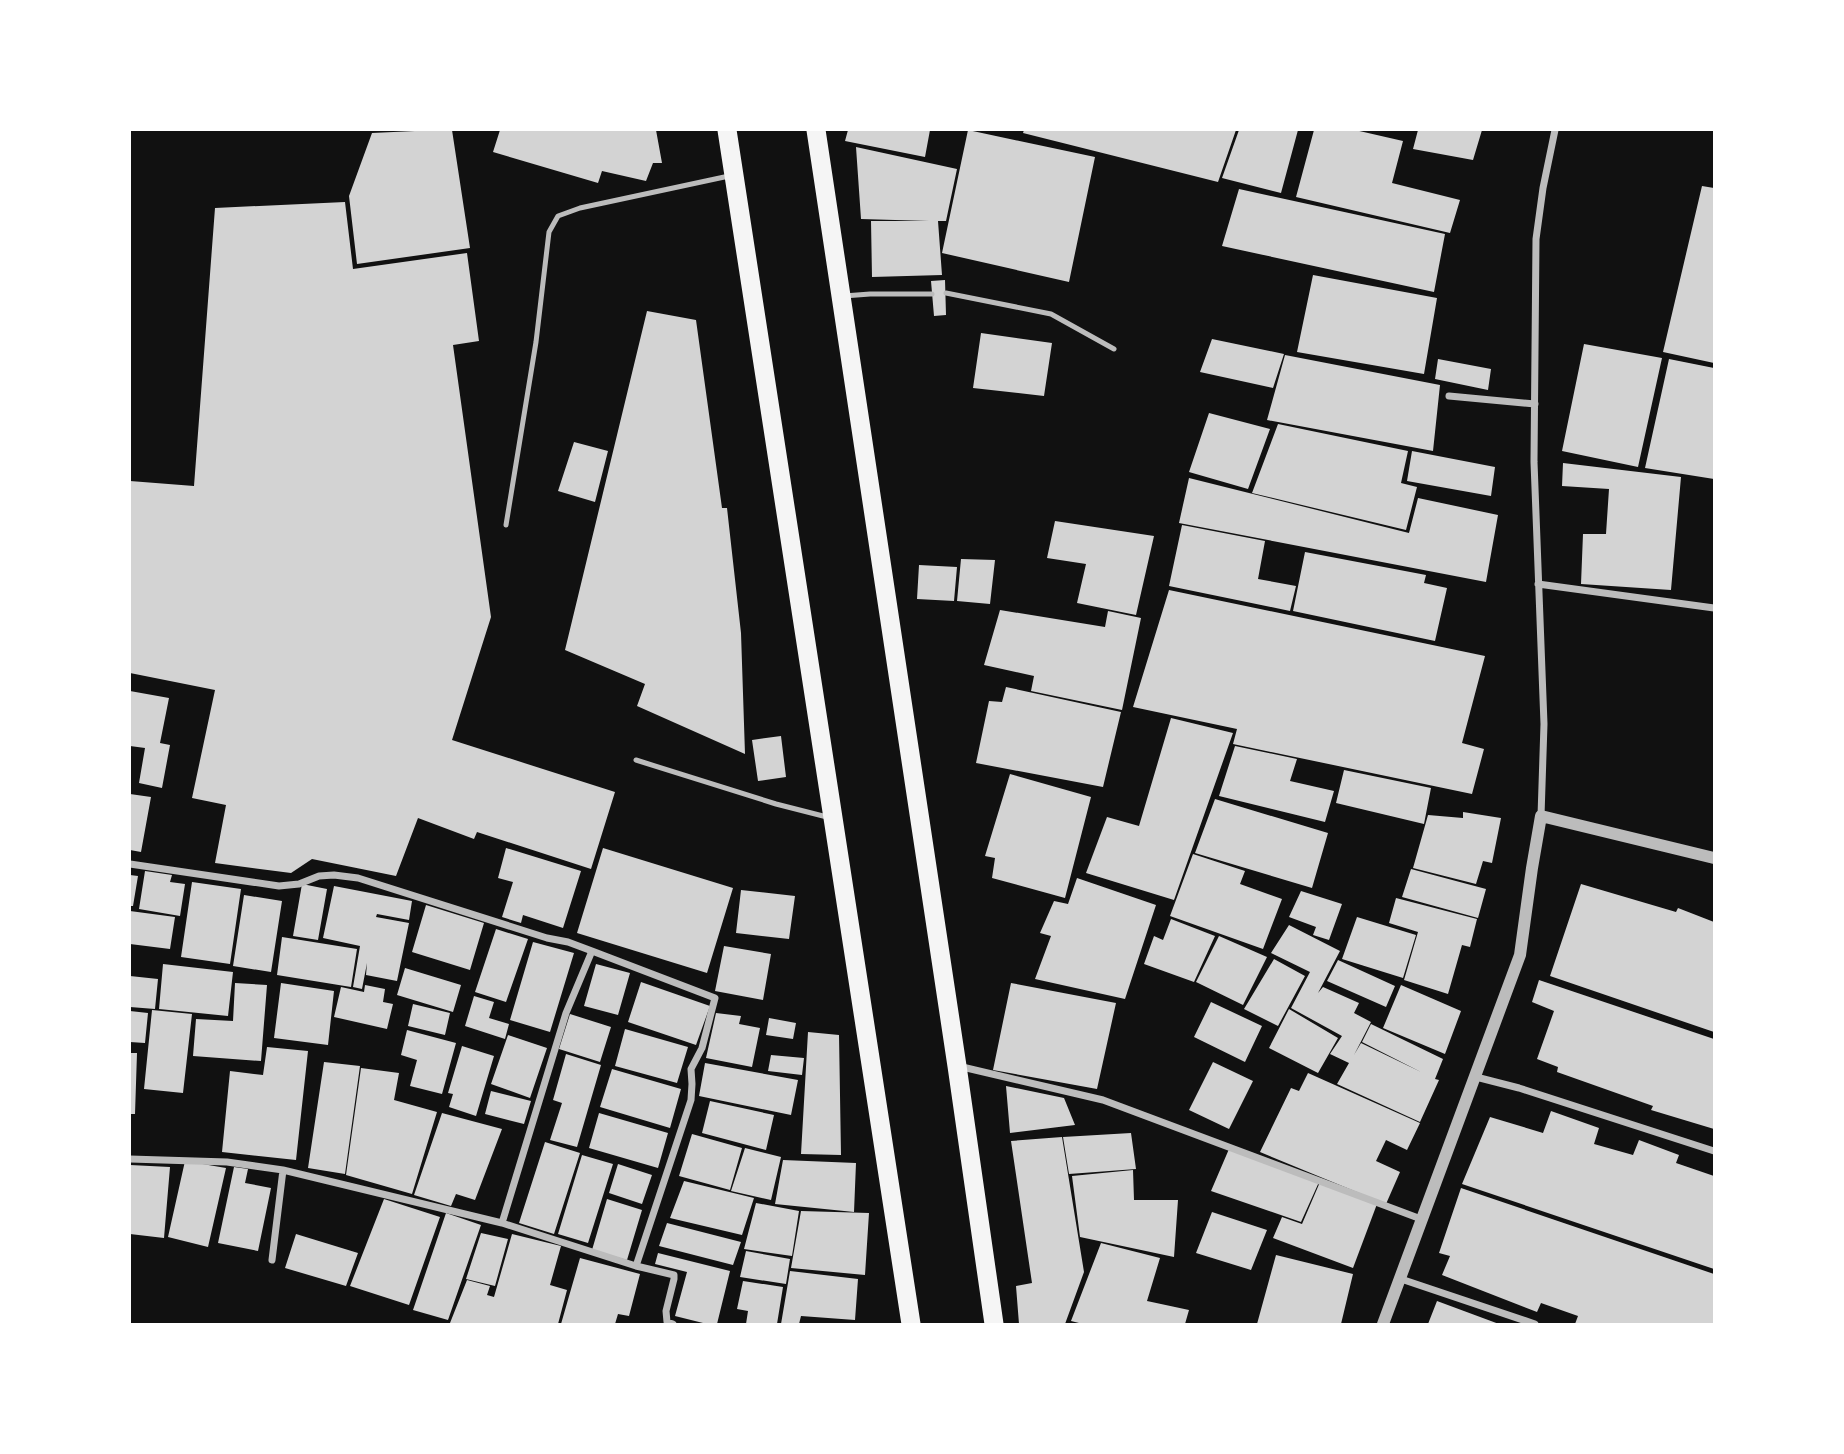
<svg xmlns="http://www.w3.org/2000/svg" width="1844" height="1454" font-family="'Sofia Sans Condensed',sans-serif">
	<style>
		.building { fill: #d3d3d3 }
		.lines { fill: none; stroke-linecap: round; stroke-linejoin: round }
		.service { stroke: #bcbcbc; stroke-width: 5 }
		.minor { stroke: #bcbcbc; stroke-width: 7 }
		.tertiary { stroke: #bcbcbc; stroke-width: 12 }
		.trunk { stroke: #f5f5f5; stroke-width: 19 }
	</style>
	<rect width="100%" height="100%" fill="#111"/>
	<path class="building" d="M436,130h16l18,118 -113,16 -8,-68 23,-63z
		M500,130h156l6,33h-9l-7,18 -44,-10 -4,12 -105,-31z
		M848,130h82l-5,27 -80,-16z
		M968,130l127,27 -26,125 -127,-29z
		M1024,130h212l-18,52 -195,-49z
		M1239,130h59l-17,63 -59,-15z
		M1314,130h41l48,11 -11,42 68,17 -10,33 -154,-36z
		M1418,130h64l-9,30 -60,-11z
		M856,147l101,22 -11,52h-8l4,54 -70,2 -1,-56h58l-68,-2z
		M1702,186l12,2v175l-51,-11z
		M1239,189l206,45 -11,58 -212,-46z
		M345,202l8,67 114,-16 12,88 -26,4 38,272 -39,123 163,52 -24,77 -114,-37 -3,7 -56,-21 -22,58 -84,-17 -21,14 -76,-10 11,-58 -34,-7 23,-108 -85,-17v-192l64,5 21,-278z
		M1313,275l124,23 -13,76 -127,-22z
		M945,280l1,35 -12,1 -3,-35z
		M647,311l49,9 26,188h5l14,125 4,121 -108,-48 8,-22 -80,-34z
		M981,333l71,10 -8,53 -71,-8z
		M1212,339l72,15 -11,34 -73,-16z
		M1584,344l78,14 -24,109 -76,-16z
		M1285,355l155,30 -7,66 -166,-31z
		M1438,359l53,10 -3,21 -53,-11z
		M1669,359l45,9v111l-69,-11z
		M1209,413l61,16 -22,60 -59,-17z
		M1278,424l130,27 -7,32 16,4 -11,43 -154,-37z
		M574,442l34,9 -13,51 -37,-11z
		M1412,451l83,16 -4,29 -84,-15z
		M1563,463l118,14 -10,113 -90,-6 2,-50h23l3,-45 -47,-3z
		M1189,478l220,55 9,-35 80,17 -12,67 -307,-59z
		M1055,521l99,15 -18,79 -59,-12 9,-39 -39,-6z
		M1182,525l83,16 -7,38 38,7 -6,25 -121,-25z
		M1305,552l121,23 -2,8 23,5 -12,53 -142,-30z
		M961,559l34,1 -5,44 -33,-3z
		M919,565l38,2 -3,34 -37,-2z
		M1169,590l316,66 -23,87 22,6 -12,45 -239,-50 4,-15 -104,-22z
		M1000,610l105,17 3,-16 33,7 -19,92 -91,-19 3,-15 -50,-11z
		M1006,687l115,25 -18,75 -127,-24 13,-62 13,1z
		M130,691l39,7 -9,45 10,2 -8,43 -23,-5 6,-35 -15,-2z
		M1171,718l62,15 -59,167 -88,-27 21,-56 32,9z
		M781,736l5,41 -28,4 -6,-41z
		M1235,746l62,13 -7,22 44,10 -9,31 -106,-26z
		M1344,770l87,18 -7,36 -88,-21z
		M1010,774l81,23 -26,101 -73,-20 3,-20 -10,-2z
		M130,794l21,3 -10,55 -11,-2z
		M1215,799l113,34 -16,55 -117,-35z
		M1463,812l38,6 -9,45 -9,-2 -7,23 -63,-16 15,-53 35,3z
		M506,848l75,23 -18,57 -40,-13 -2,8 -19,-6 11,-35 -15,-4z
		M603,848l130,40 -26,85 -130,-40z
		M1193,854l52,17 -5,13 42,15 -19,50 -93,-33z
		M1411,869l75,20 -8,29 -76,-21z
		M145,871l27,4 -2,7 15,2 -5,32 -41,-7z
		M130,875l8,1 -5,30h-3z
		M1077,878l79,27 -31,94 -90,-20 16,-43 -11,-3 14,-32 14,3z
		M192,882l49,7 -11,75 -49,-7z
		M302,884l25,5 -9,51 -25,-4z
		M1581,884l95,28 2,-4 36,14v110l-164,-56z
		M334,886l78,15 -3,19 -32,-6 -1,3 33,6 -12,58 -31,-6 1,-12 -5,26 -9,-2 7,-41 -37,-8z
		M741,890l54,6 -6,43 -53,-6z
		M1301,891l41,13 -13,36 -16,-5 3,-8 -27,-10z
		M244,895l38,6 -11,71 -38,-6z
		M1396,898l81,21 -7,28 -8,-2 -14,49 -44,-14 14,-48 -29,-9z
		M426,905l58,18 -14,47 -58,-18z
		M130,911l45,6 -5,32 -40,-5z
		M1357,917l59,18 -13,43 -61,-19z
		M1171,919l44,17 -21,46 -50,-18 10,-28 9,4z
		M1289,925l51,26 -22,42 5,-6 36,16 -5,10 17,9 -17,33 7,-12 60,29 -59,-30 9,-18 72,35 -8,20 4,1 -19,42 -83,-38 12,-21 -19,-9 12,-18 -51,-28 19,-36 -39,-19z
		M496,929l32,10 -22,63 -31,-10z
		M1219,936l48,21 -24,48 -47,-23z
		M282,937l75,12 -6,38 -74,-12z
		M533,942l41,11 -24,79 -40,-12z
		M724,946l47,8 -8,46 -48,-9z
		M1274,959l31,17 -27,50 -34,-17z
		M1338,960l57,26 -9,21 -59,-26z
		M163,964l70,8 -5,44 -69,-7z
		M596,964l34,9 -12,42 -34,-9z
		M405,968l56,17 -8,27 -56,-17z
		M130,976l28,3 -3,30 -25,-2z
		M1539,980l175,59v90l-63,-19 2,-4 -96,-34 1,-5 -21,-8 17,-48 -22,-9z
		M641,982l69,24 -14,39 -68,-23z
		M235,983l32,2 -6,76 -68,-5 3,-37 37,2z
		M281,983l53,8 -6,54 -54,-7z
		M1011,983l105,20 -19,86 -104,-19z
		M365,985l20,4 -2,13 10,2 -6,25 -53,-12 7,-30 23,5z
		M1401,985l60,26 -16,43 -62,-26z
		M474,996l20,6 -5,16 20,6 -4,15 -40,-13z
		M1211,1002l51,24 -17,36 -51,-25z
		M413,1004l37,9 -5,22 -37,-9z
		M1289,1009l49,29 -20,35 -49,-25z
		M152,1010l40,4 -9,79 -39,-4z
		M130,1011l18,2 -3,30 -15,-1z
		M716,1013l25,3 -2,8 21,4 -8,39 -46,-9z
		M570,1014l41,13 -11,35 -41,-13z
		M769,1018l27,5 -3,16 -27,-4z
		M625,1029l63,18 -11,36 -62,-17z
		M407,1030l49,13 -14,51 -32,-8 7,-26 -16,-5z
		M808,1032l31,3 2,120 -40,-1z
		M508,1035l39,13 -17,50 -39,-14z
		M462,1046l32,10 -18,60 -27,-9 4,-13 -5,-1z
		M267,1047l41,4 -12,109 -74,-8 8,-81 33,4z
		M130,1053h7l-2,61h-5z
		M566,1054l35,11 -24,82 -27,-7 12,-37 -9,-3z
		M771,1055l33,3 -2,17 -34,-4z
		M324,1062l36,4 -15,108 -37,-6z
		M1213,1062l40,19 -24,48 -40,-19z
		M705,1063l93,17 -7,35 -92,-19z
		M361,1068l38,5 -5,27 43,12 -25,82 -66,-19z
		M612,1069l69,20 -11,39 -70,-21z
		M1308,1073l112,50 -13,27 -21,-10 -10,21 24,11 -14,32 -126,-52 31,-64 8,3z
		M1006,1086l58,12 11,27 -65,8z
		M491,1091l40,10 -7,23 -39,-10z
		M710,1101l64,14 -8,35 -64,-17z
		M1551,1111l48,17 -5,16 39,11 6,-15 40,15 -3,8 38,13v93l-252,-85 28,-67 53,16z
		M442,1113l60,16 -27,71 -19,-6 -5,12 -37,-11z
		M599,1113l69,20 -10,35 -69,-20z
		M1131,1133l5,36 -67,5 -6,-37z
		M692,1134l50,14 -12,42 -51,-14z
		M1062,1137l22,135 -19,52h-46l-3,-38 16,-3 -21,-142z
		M545,1142l35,11 -26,81 -35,-11z
		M745,1148l36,9 -10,43 -40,-9z
		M1229,1149l90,33 -18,40 -90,-31z
		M582,1155l31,9 -25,79 -30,-9z
		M783,1160l73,3 -2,49 -79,-8z
		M185,1161l41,7 -18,79 -40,-10z
		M618,1164l34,11 -10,29 -33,-11z
		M130,1165l40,2 -6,71 -34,-4z
		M234,1167l14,2 -3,14 26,5 -13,63 -40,-8z
		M1133,1170l1,30h44l-4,57 -94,-20 -8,-61z
		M684,1181l70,17 -12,37 -72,-17z
		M1320,1182l57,22 -24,64 -80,-30 9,-21 20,7z
		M1461,1188l253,86v50h-139l3,-8 -37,-13 -4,9 -95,-37 8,-19 -11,-3z
		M384,1199l56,18 -31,88 -59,-19z
		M607,1199l35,11 -15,50 -35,-10z
		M756,1203l43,8 -7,45 -48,-7z
		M801,1211l68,2 -4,62 -74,-7z
		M1212,1212l55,18 -16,40 -55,-17z
		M446,1213l35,12 -33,95 -35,-10z
		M667,1223l74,19 -8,23 -74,-19z
		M481,1233l27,6 -13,47 -29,-7z
		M296,1234l62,19 -12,33 -61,-18z
		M512,1234l49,12 -11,39 17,5 -9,34h-102l-6,-1 17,-43 23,6 -3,9 7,2z
		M1101,1243l59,15 -13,43 42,9 -4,14h-102l-12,-3z
		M746,1251l44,8 -4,25 -46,-7z
		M658,1253l72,18 -13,53h-10l-32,-8 12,-44 -32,-8z
		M1276,1255l77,19 -12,50h-84z
		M580,1258l60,16 -11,42 -11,-2 -3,10h-54z
		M790,1271l68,8 -3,41 -54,-4 -2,8h-18z
		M743,1281l40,6 -6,37h-31l2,-13 -11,-2z
		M1437,1301l62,23h-71z"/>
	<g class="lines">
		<path class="service" d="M946,293l105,21 63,35
			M844,296l26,-2h62
			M506,525l30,-183 13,-110 9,-16 22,-8 149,-32
			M636,760l140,44 51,13"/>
		<path class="minor" d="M1449,396l86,8
			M1538,584l176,24
			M1541,816l3,-92 -10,-262 2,-223 7,-51 12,-58
			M130,864l149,22 20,-2 20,-8 15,-1 24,3 189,60 21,4 24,9 -26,62 -64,210
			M592,951l123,47 -13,50 -11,21 1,15 -1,16 -55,166 38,9v4l-8,32 1,11 6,2
			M958,1066l145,34 318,119
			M1476,1077l43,11 195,63
			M130,1159l97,3 56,8 219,53 134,43
			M272,1260l11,-90
			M1401,1279l134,45"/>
		<path class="tertiary" d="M1383,1324l137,-369 12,-87 9,-52 173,42"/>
		<path class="trunk" d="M727,130l184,1194
			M816,130l141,936 37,258"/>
	</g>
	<rect width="1844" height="1454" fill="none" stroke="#ffffff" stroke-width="262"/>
</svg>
